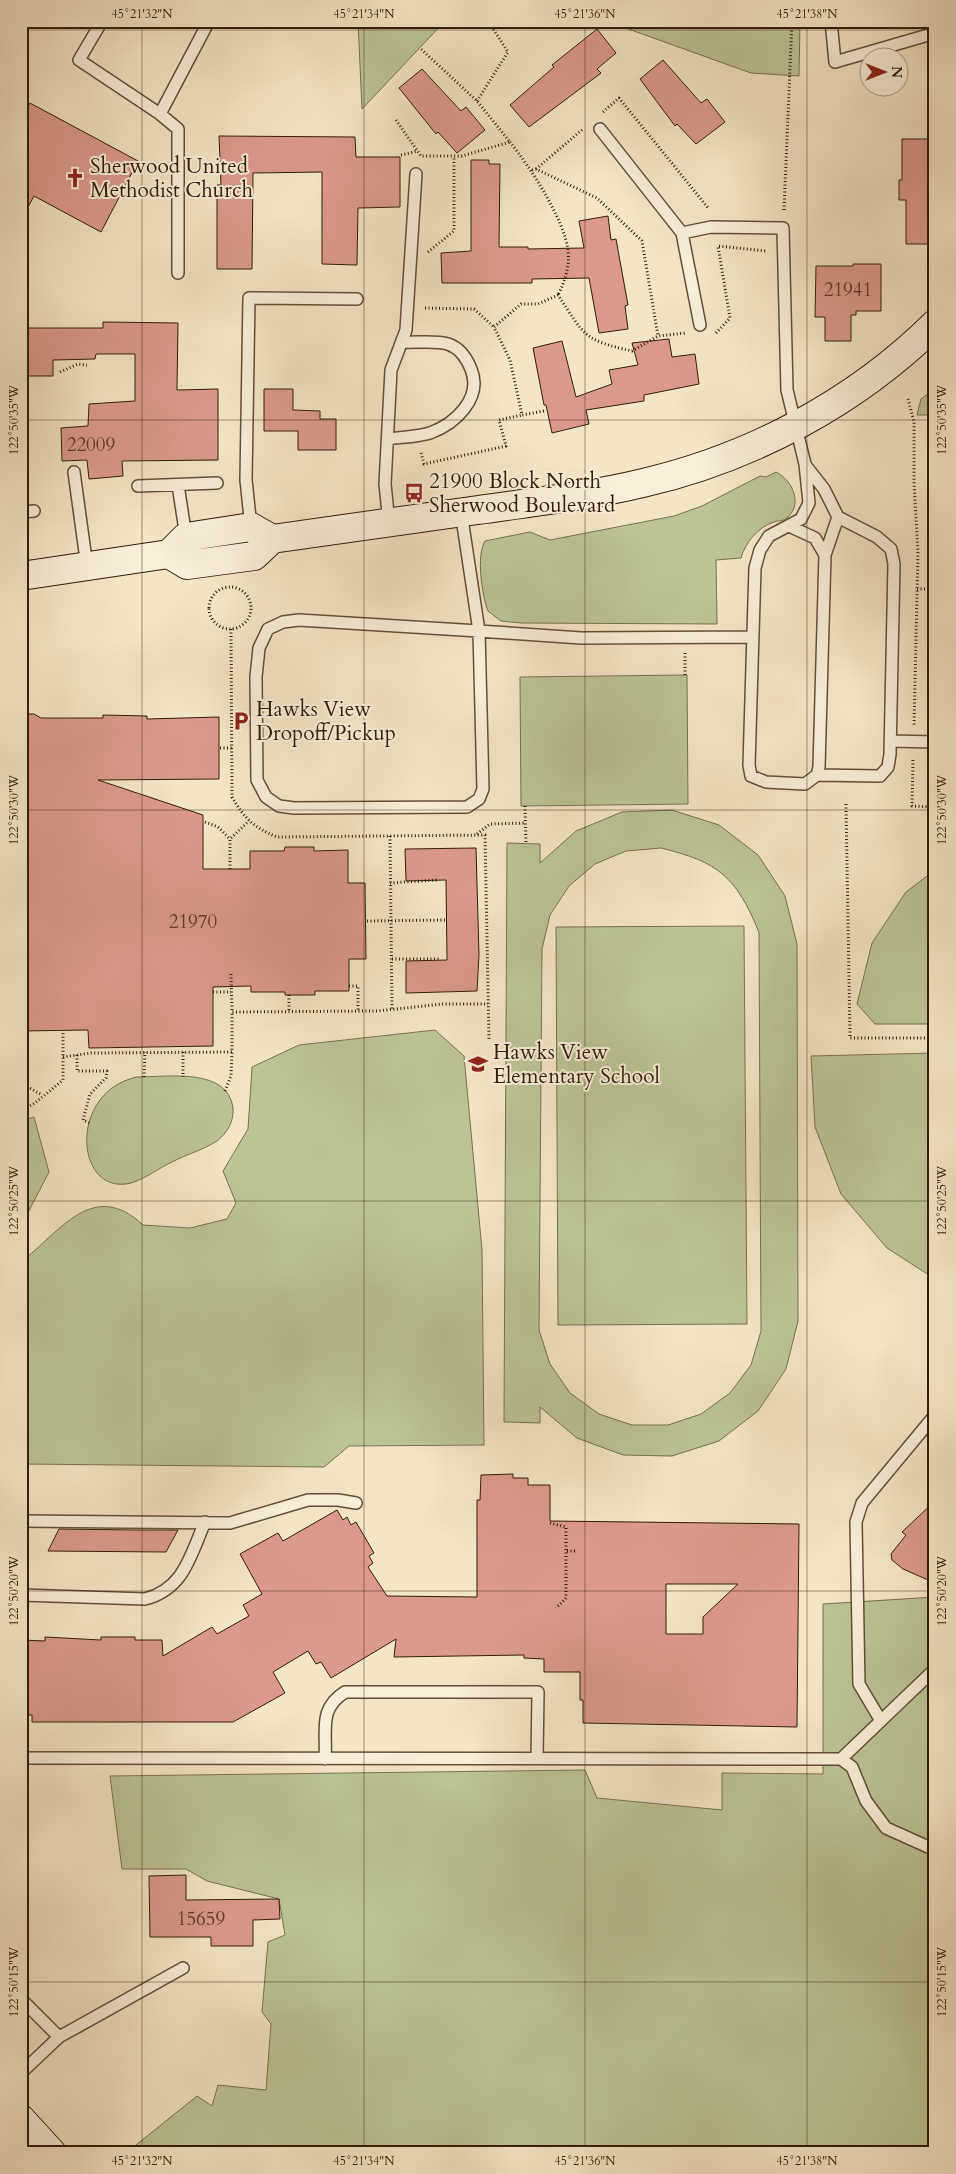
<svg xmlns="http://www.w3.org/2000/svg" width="956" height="2174" font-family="Cardo,serif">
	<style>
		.green { fill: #bcc494; stroke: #77704e; fill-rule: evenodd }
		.building { fill: #db998d; stroke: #321c08; fill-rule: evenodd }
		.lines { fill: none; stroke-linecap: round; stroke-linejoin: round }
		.lane-casing { stroke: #624e37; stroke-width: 14 }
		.secondary-casing { stroke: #321c08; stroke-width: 30 }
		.path { stroke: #321c08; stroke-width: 3; stroke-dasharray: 1 2.5; stroke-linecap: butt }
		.lane { stroke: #f8eed9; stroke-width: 11 }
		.secondary { stroke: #f8eed9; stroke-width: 28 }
		.ticks { fill: none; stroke: #321c08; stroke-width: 1; stroke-opacity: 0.45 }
		.labels { text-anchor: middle; stroke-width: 4; stroke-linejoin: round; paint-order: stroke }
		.number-label { font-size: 19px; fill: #5c3b29 }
		.poi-label { font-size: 21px; fill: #321c08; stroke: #f8eed9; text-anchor: start }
		.neatline { fill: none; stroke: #321c08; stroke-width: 2 }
		.ticks-label { font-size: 12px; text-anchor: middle; fill: #321c08 }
	</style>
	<rect width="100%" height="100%" fill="#f4e5c4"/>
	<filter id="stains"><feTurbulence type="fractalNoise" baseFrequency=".004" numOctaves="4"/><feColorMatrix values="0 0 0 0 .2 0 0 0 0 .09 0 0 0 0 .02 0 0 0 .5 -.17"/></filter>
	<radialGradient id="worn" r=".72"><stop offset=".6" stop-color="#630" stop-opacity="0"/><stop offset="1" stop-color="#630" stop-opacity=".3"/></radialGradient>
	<path class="green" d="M358,21h87l-83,88z
		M606,21h194l-1,55 -48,-3z
		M933,390h2v25h-18l4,-16z
		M776,472c16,8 27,31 12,45 -5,5 -9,3 -14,5 -16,5 -29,21 -33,36l-25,2 1,64 -196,-1 -20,-2 -13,-10c-6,-16 -12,-55 -3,-70l45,-9 20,8 124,-24 28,-10 58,-30 6,1z
		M687,675l1,129 -167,2 -1,-129z
		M672,810l47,15 39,30 27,41 12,48 1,377 -12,48 -28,42 -39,30 -47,15 -49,-1 -46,-17 -37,-31v16l-36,-1 3,-579 33,1v19l36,-32 46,-19zM661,848c58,14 75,29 98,84l2,399 -10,34 -21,28 -29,21 -33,11h-36l-33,-11 -29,-21 -20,-29 -11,-34 3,-381 8,-34 19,-29 26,-22 31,-13z
		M935,870v154h-60l-18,-20 15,-61 34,-51z
		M744,926l3,398 -189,1 -2,-398z
		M435,1030l29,26 18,194 2,195 -135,1 -25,21 -303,-3v-202c39,-30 72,-84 122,-37l47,3 37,-9 9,-16 -13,-32 25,-42 4,-62 47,-22z
		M935,1053v226l-48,-31 -46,-54 -26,-67 -4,-71z
		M137,1077c30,0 91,-10 96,31 1,14 -6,25 -16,33 -14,9 -30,13 -45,21 -13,6 -27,17 -41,21 -56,14 -64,-91 6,-106z
		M34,1117l15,55 -28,54v-105z
		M935,1597v556h-809l71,-57 15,10 6,-21 48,5 5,-66 -9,-12 6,-70 17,-7 -6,-36 -72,-18 -21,-12h-64l-12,-93 475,-6 12,28 125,12v-37l101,1v-170z"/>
	<path class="building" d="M597,29l19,24 -19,16 4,4 -72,54 -19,-22 44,-38 -2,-2z
		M663,60l38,43 6,-4 18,23 -29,22 -19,-20 -2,2 -35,-47z
		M422,69l39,42 5,-4 19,23 -28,23 -19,-21 -2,2 -37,-46z
		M30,103l108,58 -37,71 -67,-36 -13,24v-100z
		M219,136l136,1 1,20h44v50l-42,1 -1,57 -35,-1v-92l-69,1 -1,96h-35v-84h4z
		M902,139h33v105h-29v-44h-7v-20h3z
		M471,160h18v4h11l-1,83h29v2l56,-1 -5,-27 29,-5 3,24 5,-1 12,66 -3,1 3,23 -29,4 -10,-55 -57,1v4h-90l-1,-30 30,-2z
		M853,264h28v47h-25v4h-5v26h-26v-24h-10l1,-51h37z
		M103,322l75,1 -1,67 41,-1v71l-96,1 1,15 -34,3 -2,-19 -25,1 -1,-33 27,-2 1,-22 46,-3v-47h-39l-1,5 -42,1v16h-32v-48h82z
		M669,339l3,18 23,-3 4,30 -55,11v6l-58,9 3,14 -37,9 -6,-28h-2l-11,-57 29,-7 14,56 36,-13 -3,-14 29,-5 -6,-22z
		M264,389h29v21l27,1v8h16v31h-38v-19h-34z
		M21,714h13l7,4h62v-3l44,1v3l72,-2v62l-121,1 105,35v54h47v-18h34l1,-4h29v4l34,-1v33h17l1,76h-17v32h-34v4h-30v-3h-34v-6l-38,1v59l-124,2 -1,-18 -67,1z
		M476,848l3,107 -2,36 -71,2v-32l41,-1 -1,-80 -40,1 -1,-32z
		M513,1474v4h15v7h22v36l249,3 -2,203 -214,-4v-23h-3v-28h-36v-13l-20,-1v-3l-130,2 2,-18 -65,39 -10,-16 -5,2 -8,-13 -35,21 12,21 -52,29h-201v-7h-11v-75l24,1v-4l56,3v-3h34v3h27l1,16 49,-29 5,7 32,-18 -6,-11 19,-11 -22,-40 38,-21 5,8 54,-31 6,10 4,-3 4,8 5,-3 18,31 -5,3 4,7 -5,4 19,29 90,1v-97h3l1,-25zM666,1584h72l-35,33v17h-37z
		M935,1501v82l-32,-14 -11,-9 -1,-6 15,-19 -4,-3z
		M59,1529l77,1h42l-12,22 -118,-1z
		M186,1875v25l93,-1 1,20 -27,1v26h-42v-9h-61l-1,-61z"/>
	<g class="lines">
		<defs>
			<path id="lane" d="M102,21l-23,39 81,54 49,-93
				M831,21l4,41 100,-29
				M160,114l18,15v144
				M600,129l82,104 18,92
				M682,233l29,-6 72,1 4,162 18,74 4,39 -8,16 -32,17 -9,14 -5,18 -6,197 2,11 15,6 39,2 12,-9 2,-8 6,-212 -10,-17 -26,-12
				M388,439c13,-2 29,-2 42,-6 25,-9 53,-35 41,-64 -4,-10 -11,-21 -23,-25 -13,-4 -32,-1 -46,-2
				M806,466l18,23 14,28 -13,38
				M74,472l13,95
				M178,485l8,52
				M138,486l79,-3
				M21,512l13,-1
				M461,512l18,119 102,7 171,-1
				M389,523l-4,-39 6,-114 15,-40 10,-156
				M251,527l-5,-47 3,-182 108,1
				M299,620l180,11 4,158 -4,10 -12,8 -173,1 -15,-2 -13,-9 -9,-17 -1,-103 3,-29 9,-19 15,-7z
				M891,741l44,1
				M817,775l63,1 8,-9 2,-13 4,-190 -3,-15 -14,-12 -39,-20
				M21,1521l209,2 78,-23h30l18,3
				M21,1595l124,4c39,-10 45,-43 60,-77
				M881,1721l-22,-37 -3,-162 6,-19 73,-88
				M21,1758l820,1 11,8 14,34 20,27 49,22
				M325,1759c2,-29 -7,-50 20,-67h193l-1,66
				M841,1759l94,-90
				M21,1999l38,38 -38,36
				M59,2037l124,-69"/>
			<path id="secondary" d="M169,554l18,11 67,-9 18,-17c69,-10 138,-20 206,-29 55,-8 111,-14 165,-27 108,-25 212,-80 292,-159
				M21,576l148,-22 17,-17 65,-10 21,12
				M21,2119l31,34"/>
		</defs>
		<use href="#lane" class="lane-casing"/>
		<use href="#secondary" class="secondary-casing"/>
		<path class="path" d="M477,101l31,-49 -20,-31
			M603,112l16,-14 90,111
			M396,120l25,36h41l48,-14 -33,-41 -56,-52
			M510,142c20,25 54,77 58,108 2,16 -3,31 -10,45
			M401,155l17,-4
			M536,169l47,-40
			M532,170l4,-1 61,29 45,43 16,95
			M784,210l8,-189
			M428,252l26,-21v-74
			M425,308l49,1 20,18
			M716,333l14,-15 -12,-72 48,5
			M60,372l18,-8 9,1
			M908,399l6,23v61l4,69 -4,174
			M544,411l-22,4 -12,-55 -16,-33 27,-23h17l20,-9c27,41 25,45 74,56l26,-15 28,-3
			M421,453l3,11 82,-18 -7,-26 23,-5
			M209 608a21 21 0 1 1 42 0a21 21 0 1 1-42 0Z
			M917,589h18
			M231,629l1,168c13,22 21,30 45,40l208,-2 4,206
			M685,653v22
			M220,748h12
			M913,760l-1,46 23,1
			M846,804l4,234h85
			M525,806l1,38
			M205,822l13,5 12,12
			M477,834l13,-10 35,-1
			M390,836l2,173
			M230,869v-30l19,-18
			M390,883l47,-3
			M367,921l79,-1
			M392,959h47v1
			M231,974l1,38 145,-1 66,-7h45
			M349,986h9v25
			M213,992h18
			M289,995v17
			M183,1052v25
			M77,1055v16h30l-1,7 -16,16 -7,26 7,3
			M63,1057l28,-4 141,-1v-40
			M144,1077l1,-25
			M21,1083l21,12
			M225,1091l6,-15 1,-24
			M21,1111l14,-8 28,-23v-49
			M550,1523l16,4v71l-10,10
			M567,1551h8"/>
		<use href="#lane" class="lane"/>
		<use href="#secondary" class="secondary"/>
	</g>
	<path class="ticks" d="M142,21v2132M364,21v2132M585,21v2132M807,21v2132M21,30h914M21,420h914M21,810h914M21,1201h914M21,1591h914M21,1982h914"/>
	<defs>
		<symbol id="church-bare" viewBox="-9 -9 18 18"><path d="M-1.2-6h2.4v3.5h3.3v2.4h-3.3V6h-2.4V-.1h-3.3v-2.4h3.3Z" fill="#8f2418" stroke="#f8eed9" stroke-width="2.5" paint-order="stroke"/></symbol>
		<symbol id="bus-bare" viewBox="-9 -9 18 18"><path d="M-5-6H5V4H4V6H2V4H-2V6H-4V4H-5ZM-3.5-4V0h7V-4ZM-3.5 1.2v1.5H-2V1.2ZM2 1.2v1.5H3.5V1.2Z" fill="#8f2418" stroke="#f8eed9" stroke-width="2.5" paint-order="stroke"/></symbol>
		<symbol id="parking-bare" viewBox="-9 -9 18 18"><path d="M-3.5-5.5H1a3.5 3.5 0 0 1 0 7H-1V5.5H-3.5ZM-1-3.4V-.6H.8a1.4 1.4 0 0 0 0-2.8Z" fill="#8f2418" stroke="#f8eed9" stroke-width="2.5" paint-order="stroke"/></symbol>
		<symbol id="school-bare" viewBox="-9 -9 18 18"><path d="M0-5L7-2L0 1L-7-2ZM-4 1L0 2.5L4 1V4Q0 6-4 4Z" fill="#8f2418" stroke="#f8eed9" stroke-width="2.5" paint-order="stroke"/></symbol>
	</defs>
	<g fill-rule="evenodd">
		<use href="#church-bare" x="61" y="164" width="28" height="28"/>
		<use href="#bus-bare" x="400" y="479" width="28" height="28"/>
		<use href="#parking-bare" x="227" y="707" width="28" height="28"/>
		<use href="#school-bare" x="464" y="1050" width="28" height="28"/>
	</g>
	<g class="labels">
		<g class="number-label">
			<text x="848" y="296">21941</text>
			<text x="91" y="451">22009</text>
			<text x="193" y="928">21970</text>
			<text x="201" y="1925">15659</text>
		</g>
		<g class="poi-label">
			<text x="90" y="173">Sherwood United<tspan x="90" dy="24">Methodist Church</tspan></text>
			<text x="429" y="488">21900 Block North<tspan x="429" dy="24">Sherwood Boulevard</tspan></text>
			<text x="256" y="716">Hawks View<tspan x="256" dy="24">Dropoff/Pickup</tspan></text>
			<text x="493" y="1059">Hawks View<tspan x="493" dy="24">Elementary School</tspan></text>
		</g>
	</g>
	<rect width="956" height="2174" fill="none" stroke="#f4e5c4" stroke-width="55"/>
	<g transform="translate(884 72) rotate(90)"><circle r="24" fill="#f8eed9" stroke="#a99a85"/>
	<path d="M0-4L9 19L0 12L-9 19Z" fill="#8f2418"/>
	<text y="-8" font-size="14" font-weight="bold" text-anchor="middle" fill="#321c08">N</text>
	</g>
	<rect x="28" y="28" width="900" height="2118" class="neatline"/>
	<g class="ticks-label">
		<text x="142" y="18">45°21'32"N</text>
		<text x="364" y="18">45°21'34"N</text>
		<text x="585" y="18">45°21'36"N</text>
		<text x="807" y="18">45°21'38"N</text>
		<text transform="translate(942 420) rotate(-90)" y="4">122°50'35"W</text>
		<text transform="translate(14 420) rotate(-90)" y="4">122°50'35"W</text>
		<text transform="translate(942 810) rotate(-90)" y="4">122°50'30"W</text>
		<text transform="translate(14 810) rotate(-90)" y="4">122°50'30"W</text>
		<text transform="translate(942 1201) rotate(-90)" y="4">122°50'25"W</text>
		<text transform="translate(14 1201) rotate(-90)" y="4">122°50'25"W</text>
		<text transform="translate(14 1591) rotate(-90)" y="4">122°50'20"W</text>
		<text transform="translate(942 1591) rotate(-90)" y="4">122°50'20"W</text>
		<text transform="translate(942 1982) rotate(-90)" y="4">122°50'15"W</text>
		<text transform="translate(14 1982) rotate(-90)" y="4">122°50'15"W</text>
		<text x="142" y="2165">45°21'32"N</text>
		<text x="364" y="2165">45°21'34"N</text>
		<text x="585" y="2165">45°21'36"N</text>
		<text x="807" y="2165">45°21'38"N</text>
	</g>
	<rect width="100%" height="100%" filter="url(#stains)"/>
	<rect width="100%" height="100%" fill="url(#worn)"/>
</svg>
